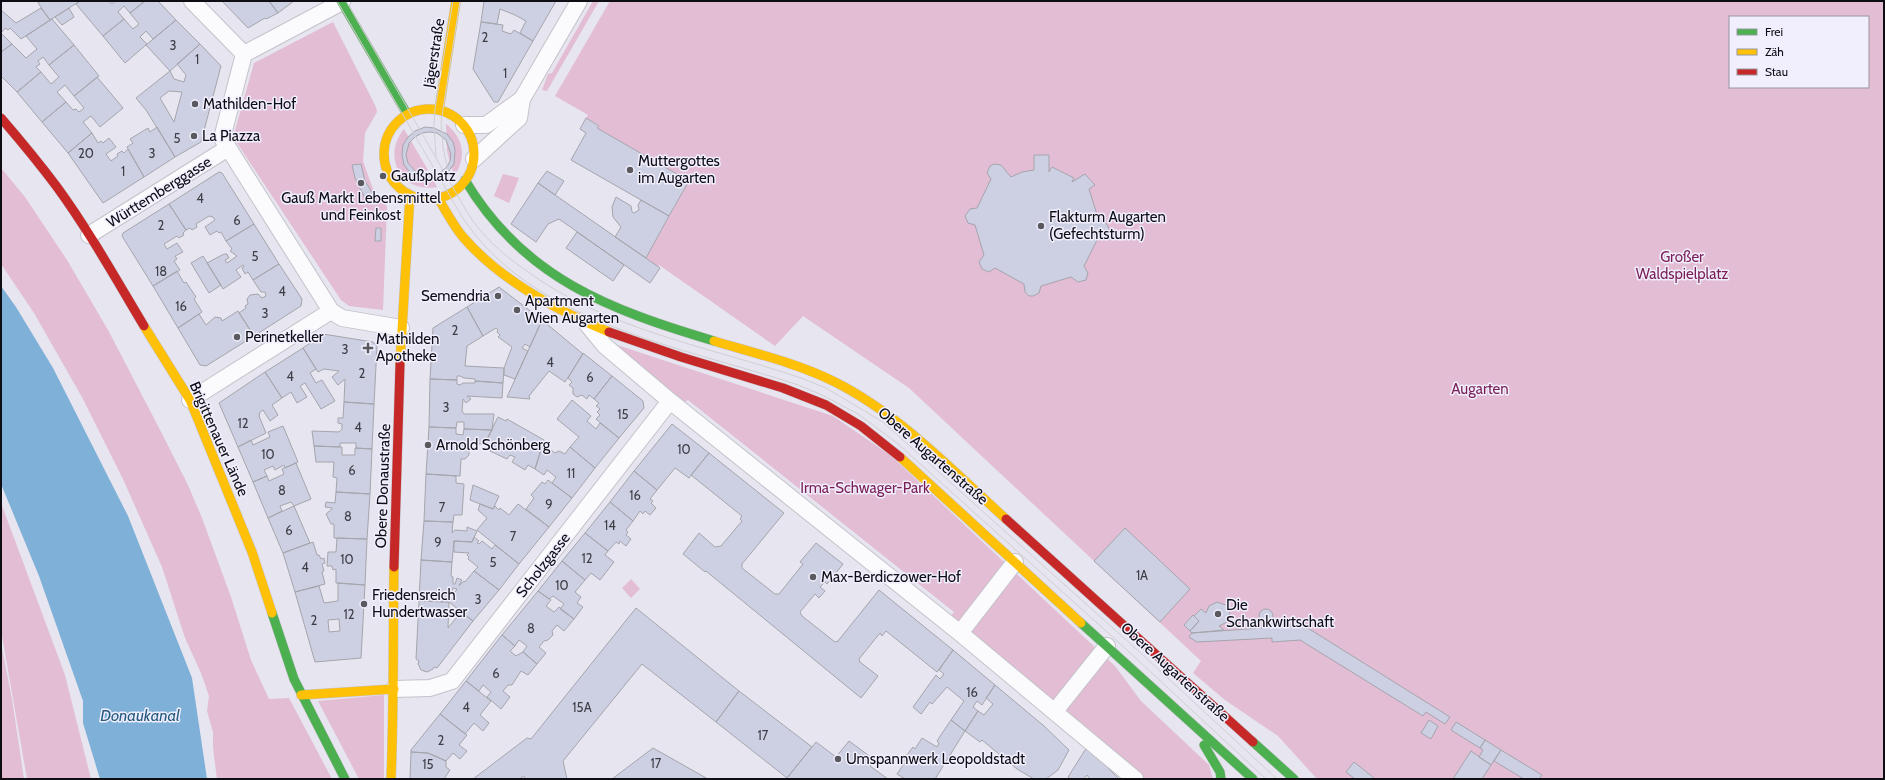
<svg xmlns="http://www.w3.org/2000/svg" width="1885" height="780" font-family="Cabin,sans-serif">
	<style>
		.green { fill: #e2bdd4; fill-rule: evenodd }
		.water { fill: #7eb0d8 }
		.building { fill: #ccd0e2; stroke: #a5a5ad; fill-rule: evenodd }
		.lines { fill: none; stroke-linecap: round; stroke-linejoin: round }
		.street-casing { stroke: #c4c2ca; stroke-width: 18 }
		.fast-casing { stroke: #c4c2ca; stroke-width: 10 }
		.slow-casing { stroke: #c4c2ca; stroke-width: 10 }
		.jam-casing { stroke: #c4c2ca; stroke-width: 10 }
		.street { stroke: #fbfbfd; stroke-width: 16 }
		.fast { stroke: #4caf50; stroke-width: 9 }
		.slow { stroke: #ffc107; stroke-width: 9 }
		.jam { stroke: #c62828; stroke-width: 9 }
		.tram { stroke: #d0d0d2; stroke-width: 1 }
		.poi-dot { fill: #5a5960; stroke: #f1effe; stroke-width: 1.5 }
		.labels { text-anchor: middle; stroke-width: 3; stroke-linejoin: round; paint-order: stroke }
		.number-label { font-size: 13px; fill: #3e3e47 }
		.street-label { font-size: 15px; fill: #0e0d13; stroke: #f1effe }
		.poi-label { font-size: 15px; fill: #0e0d13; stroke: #f1effe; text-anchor: start }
		.park-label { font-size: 15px; fill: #7a1f56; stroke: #f1effe }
		.water-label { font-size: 16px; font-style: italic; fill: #23597d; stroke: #f1effe }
	</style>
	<rect width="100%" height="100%" fill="#e7e5ef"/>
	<path class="green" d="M593,1h6l-52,90 -5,-1 6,-16 4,-1z
		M610,1h1274v778h-567l-39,-43 -53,-36 -32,-27 8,-12 -292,-273 -106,-72 -28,30 -116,-81 -1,2 -12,-9 43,-77 -92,-53 2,-3 -13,-7 2,-3 -33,-19zM1730,17h138v70h-138z
		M333,22l43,85 1,5 -12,21 -2,28 11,31 13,14 -4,104 -34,-4 -8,-6 -108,-163 21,-74z
		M446,124c18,14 21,34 8,52l-7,-25z
		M404,129l24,41 -3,1 3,5 3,-1 6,12c-35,7 -56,-30 -33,-58z
		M1,168l24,29 42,63 41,70 49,94 31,61 14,33 29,79 20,63 18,39 20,-1 43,81h-115l-4,-31v-16l-6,-21 2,-15 -8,-23 -16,-35 -23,-71 -39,-88 -40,-80 -49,-86 -33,-49z
		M503,174l16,4 -10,25 -15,-7z
		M617,345l216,71 57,39 225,211 26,35 68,64 4,14h-67l-195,-163 3,-4 -266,-212 -3,2 -70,-55z
		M1,503l64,172 26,104h-64l-26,-149z
		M631,579l9,10 -9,9 -9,-10z
		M1,643l11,56 12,80h-23z
		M384,695v84h-25l-41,-78z"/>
	<path class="water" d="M1,286l15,21 37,61 75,148 64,162 15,101h-107l-17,-56v-22l-44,-125 -38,-92z"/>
	<path class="building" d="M41,1h39l-30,19 -12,-17z
		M80,1h29l3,3 3,-3h30l-15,12 -6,-7 -6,6 6,7 -21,17 -27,-32z
		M145,1h13l18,19 -23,19 -7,-8 -6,6 7,7 -22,19 -22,-27 21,-17 9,10 6,-5 -9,-11z
		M222,1h47l9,12 -12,6 -1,-1 -17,10z
		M269,1h25l-16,12z
		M484,1h72l-23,40 -13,-8 6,-12 -11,-6 -15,-6 -3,15 -16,-2z
		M41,8l9,12 -29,19 -11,-11 -2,2 -3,-2 -4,5 11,11 -11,8v-42l15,13z
		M69,8l5,9 -12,8 -7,-8z
		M52,19l22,26 -25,20 -6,-8 -5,4 2,3 -4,3 5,5 -24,20 -16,-16v-24l11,-8 14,14 11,-9 -11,-13z
		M176,20l24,24 -30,27 -24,-26z
		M481,22l22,3 -1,6 9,3 3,-4 19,11 -35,61h-4l-21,-33z
		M200,44l21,22 -20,76 -26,15 -29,-47 -10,-12 34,-27 4,8 10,3 2,-7 -9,-11zM169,91l13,1 -8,30 -14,-24z
		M74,45l25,31 -25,20 -9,-11 -8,7 9,10 -24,20 -25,-30 24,-20 10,12 8,-7 -10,-12z
		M97,77l26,31 -23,19 -9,-11 -8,6 9,11 -24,20 -26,-31 24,-20 7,8 3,-1 3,3 5,-4 -10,-12z
		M586,118l13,8 -2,2 92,53 -20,35 -98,-56 15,-27 -6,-4z
		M157,127l18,30 -31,20 -17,-30 6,-4 -3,-4 18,-11 2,4z
		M425,127l9,1 13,6 6,8 2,8 -1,14 -6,8 -7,6 -9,3 -10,-1 -9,-4 -9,-11 -2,-10 1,-10 5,-8 7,-6zM430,132l7,1 9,7 5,14 -1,7 -3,6 -9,7 -7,2h-8l-7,-4 -8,-9 -2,-8 3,-12 6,-6 7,-4z
		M92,133l6,10 3,-2 2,2 6,-5 7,9 -10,7 5,7 7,-5 -1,-2 5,-3 2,2 4,-4 16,28 -41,26 -35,-50z
		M1034,155h15v17l3,-5 22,11 -2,4 13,-8 10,11 -6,4 10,32 7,2 3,6 -4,8 -7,1 -14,28 4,7 -2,7 -8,2 -7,-5 -30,9 -2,7 -6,3h-4l-4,-4 -1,-8 -29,-16 -6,4 -7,-3 -3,-7 5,-7 -9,-30 -7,-2 -3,-7 5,-7 7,-1 14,-29 -4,-6 3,-7 4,-2 7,1 10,12 11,-5 12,-2z
		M361,164l4,17 8,13 -7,6 -11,-22 -3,-13z
		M547,171l17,10 -9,14 -17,-12z
		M219,172l3,1 32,51 -28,17 -5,-9 -2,1 -2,-2 -7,4 -5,-8 10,-7 -2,-3 -4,-1 -13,8 1,3 -5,3 -2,-2 -4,2 -17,-26z
		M538,183l122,85 -10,15 -91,-64 -11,5 -12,18 -25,-18z
		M616,197l15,9 1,6 2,1 5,-3 -1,-5 3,-5 28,16 -23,42 -31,-21 6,-10 -8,-10 -1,-10z
		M169,204l17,26 -3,3 1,2 -5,3 -2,-2 -13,8 3,5 10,-6 6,9 -8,4 2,3 -3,2 6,9 -27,16 -31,-50 1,-3z
		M254,224l25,40 -26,16 -5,-8 -3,2 -3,-6 2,-1 -1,-2 -7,5 5,7 -18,12 -16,-26 17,-9h3l2,4 -4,2 2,3 10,-7 -7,-5 2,-2 -6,-8z
		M376,228h5v13h-6z
		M577,232l47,33 -11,16 -47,-33z
		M203,256l18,29 -12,8 -18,-30z
		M279,264l23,35 -1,7 -47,30 -15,-23 7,-5 -1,-2 3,-2 -1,-5 3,-4 8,-1 4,4 4,-2 -1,-4h-4l-8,-12z
		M177,271l7,12 2,-1 10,15 -2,2 8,13 -24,16 -25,-42z
		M499,287l43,33 -12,27 -5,-3 -3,4 6,3 -13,28 -11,-4v-7l8,-21 -14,-10 2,-2 -3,-3 1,-2 -2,-2 -13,8 -16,-29z
		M467,307l16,29 -16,10 -2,20 39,2 -1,15 -28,-2v-2l-11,-1 -4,-2h-3v4l-27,-1 3,-51z
		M238,311l16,25 -48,30 -6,-1 -22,-37 21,-14 7,11 9,-8 6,1 1,3z
		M542,320l41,34 -18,28 -16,-11 -20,25 1,3 -23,-2z
		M323,334l50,8 4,4 -3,58 -30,-2 1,-23 -7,6 -6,-8 7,-6 -15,-2 -6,3 -15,-24z
		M303,348l13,21 -6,4 6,10 6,-3 13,21 -14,8 -16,-26 -5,3 7,11 -10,6 -6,-11 -9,6 -17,-26z
		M583,353l29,23 -18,23 -5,-4 -2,4 -5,-4 -5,2 -4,-3v-6l-4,-3 3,-3 -4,-4z
		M265,372l17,26 -10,7 6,10 -8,6 -7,-11 -3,2 -1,4 7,17 -28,14 -19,-44z
		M612,376l31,25 1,7 -25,30 -23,-19 4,-4 -3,-3 3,-3 -4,-3 3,-3 -5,-4z
		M430,379l27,1v4l3,1 3,-2h12v-2l28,2 -1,15 -35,-2 4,3 -5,4 -3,-4 -1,12 2,3h30l-2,16 -28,-1v-7h-7l-1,6 -27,-1z
		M572,400l19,16 -4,5 9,8 4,-6 19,15 -24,30 -25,-21 9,-10 -22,-18z
		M344,402l30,2 -2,45 -16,-1v-5h-16v4l-26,-1 -2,-15 27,1 3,-3v-5l-4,-1v-5h5z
		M498,417l8,4 1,-2 37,21 -9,29 -7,-4 -3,5 -13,-8 3,-5 -5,-2 -3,4 -17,-8 2,-4 -7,-4z
		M672,424l37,29 -20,25 -14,-10 -18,22 -23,-19z
		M283,426l15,36 -13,6 -1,-3 -9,5 -2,-4 -9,4 3,6 -14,6 -15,-35 13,-7 2,5 17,-8 -2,-5z
		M429,427l27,1v6l7,1 1,-6 28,1 -7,14 -23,-1v2l4,1 3,4v5l-4,4h-4l-1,17 -34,-2z
		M543,444l12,9 4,-2 6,3 5,-7 25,21 -23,30 -20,-15 4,-6 -9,-7 -3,5 -9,-6z
		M314,446l28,1v8h13v-7l17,1 -2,45 -34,-2 1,-14 -4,-1 1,-15h-18z
		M709,453l75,60 -42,51v4l33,26h4l24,-30 -3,-2 16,-19 27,21 -16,20 -2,-2 -5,5 5,4 -6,7 -4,-4 -15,18 2,4 33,26 3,-1 41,-51 74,60 -16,22 -51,-41 -4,5 -2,-3 -21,26 1,3 18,14 -17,22 -155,-127 -1,1 -22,-18 16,-21 16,14 6,-1 21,-25 -2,-2 2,-3 -51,-41z
		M296,463l15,36 -17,7 -3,-4 -11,4 2,5 -14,7 -15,-36 14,-6 2,5 15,-7 -2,-5z
		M634,471l23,19 -7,9 3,2 -2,2 5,5 -6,7 -5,-4 -2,3 -3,-3 -7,10 -23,-19z
		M426,474l30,2v7l8,1 -2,31h-8l-1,7 -29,-1z
		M548,480l24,18 -23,29 -23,-18 8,-11 -3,-3 11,-13 3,2z
		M473,485l26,11 -6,13 -23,-9z
		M336,492l34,2 -3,45 -33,-1v-14h-3l-5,-10 6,-5v-1l-7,-1 1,-5 9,1z
		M610,502l23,19 -7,9 2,2 -2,3 5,4 -5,7 -6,-5 -1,3 -3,-2 -8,9 -23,-18z
		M480,504l13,5 2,-3 4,4 1,-2 9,7 9,-11 31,23 -30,37 -42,-34 10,-12 -9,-8z
		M294,506l16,37 -27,10 -15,-35z
		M424,521l29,1 -1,11 3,-3 12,1v-4l10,4 -5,11 -18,-1 -2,21 -31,-2z
		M1125,528l65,61 -30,33 -66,-61z
		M585,533l23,18 -3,4 9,7 -14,18 -9,-7 -6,7 -23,-19z
		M474,537l5,4 -2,2 2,1 3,-3 10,8 3,-4 24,19 -20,26 -25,-19 4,-4 -10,-8 1,-2 -2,-2 2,-2 -15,-1v-11l18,1z
		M337,538l30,1 -2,46 -29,-2v-14l-3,1 -1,-4h-5l1,-14h8z
		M313,542l4,13h2l2,4 3,-1 1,5 -3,1 2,7 -2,1 3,12 -30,8 -12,-39z
		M421,560l31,2 -1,14 2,1v7h2l2,-6 5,2 -3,6 5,-5 1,1 9,-11 25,19 -26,31 -24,-19 -30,-1zM453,588l4,1 -3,5 2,1 -7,7 1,-9h2z
		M562,561l23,19 -10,12 6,5 -4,6 6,4 -9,12 -14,-10 4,-5 -11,-8 -4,3 -11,-8z
		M338,583l27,2 -4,73 -46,4 -20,-70 24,-6 5,17 14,-2zM339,619l1,12 -11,1 -1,-12z
		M538,591l13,9 -5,6 8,6 5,-5 15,12 -10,12 -7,-6 -5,6 1,4 -5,5 -4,1 -5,6 7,6 -9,11 -14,-12 4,-6 -8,-6 -4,6 -13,-11z
		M419,601l30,1 -1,26 13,-16 12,9 -36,47 -3,-1 -1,2 -6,3 -6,-2 -3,-6 1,-3 -3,-2z
		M1217,602l9,3 4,8 -3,9 -8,4 5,4 -32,3 -2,-2 9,-10 -5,-5 7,-7 5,4 3,-7z
		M636,608l103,83 -23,31 -74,-58 -79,97 4,18h-42l-1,-3 -5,3h-46l54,-41 4,1z
		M1259 616a7 7 0 1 1 14 0a7 7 0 1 1-14 0Z
		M1193,615l6,6 -9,10 -6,-6z
		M1303,625l147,92 -5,7 -19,-12 -3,4 -123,-76 -28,2v-4l-75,4 -8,-5 3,-4z
		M502,635l13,11 -5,5 6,5 7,-4 14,12 -9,11 -7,-4 -9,14h-4l-5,6 7,6 -9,12 -14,-12 4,-5 -8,-7 -4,6 -13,-10z
		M953,650l42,35 -13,20 -5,-4 -4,6 5,4 -13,20 -14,-11 13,-19 -17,-14 -15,17 -2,-2 -9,12 -8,-7 23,-32 4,4 4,-5 -5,-4z
		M466,681l25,20 -11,14 9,8 -6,8 -9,-8 -9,11 -25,-20z
		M995,685l49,41 25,24 -11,20 -12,9h-12l-17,-10 -35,-29 -2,2 -15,-11 13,-20 6,4 9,-11 -7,-6z
		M739,691l73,56 -25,31 -71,-56z
		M440,714l27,21 -8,10 8,6 -7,8 -7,-6 -7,8 -18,-8 -17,-1v-2z
		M951,720l14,11 -30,48h-30l-8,-5 9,-13 -3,-1 10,-13 2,2 7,-11 15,9 2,-4 -2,-2z
		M1429,720l9,6 -7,13 -10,-6z
		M1456,722l29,18 -5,8 -29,-18z
		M1485,740l16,10 -10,15 -12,-8 4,-7 -3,-2z
		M849,741l26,19 -5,6 18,13h-102l30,-37 20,15z
		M1087,747l32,32h-29l-3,-4 -3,4h-13l-3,-2z
		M653,748l55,31h-96z
		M1501,750l41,25 -3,4h-15l-30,-18z
		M1471,751l20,14 -9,14h-29z
		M411,752l17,1 18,8v6l4,3 -6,9h-34z
		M1354,762l20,16v1h-19l-9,-7z"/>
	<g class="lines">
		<defs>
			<path id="street" d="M192,1l52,53
				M342,2l-98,52 -22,84 109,173 11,7 59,10
				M464,125h22l36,-26
				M474,159l45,-41 3,-19 57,-98
				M89,235l139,-87
				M587,324l18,22 65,55 290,232 175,146
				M190,400l141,-89
				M960,633l55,-71
				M394,689l36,-1 22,-7 218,-280
				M1055,711l52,-65"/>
			<path id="fast" d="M341,1l66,113
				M465,180c58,98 145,130 249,161
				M272,613l22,66 51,100
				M1081,623l172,156
				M1253,742l41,37
				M1204,745l16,27 1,7"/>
			<path id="slow" d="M384 154a45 45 0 1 1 90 0a45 45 0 1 1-90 0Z
				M439,110l17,-109
				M438,198c8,13 15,27 25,39 36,42 95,74 146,95
				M144,326l46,74 62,152 20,61
				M714,341c40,12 83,22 121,41 64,32 118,89 171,137
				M400,364l10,-169
				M900,457l181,166
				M301,695l93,-6
				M391,779c3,-71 2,-141 3,-212"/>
			<path id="jam" d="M1,118c19,22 38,45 56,69 32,44 59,92 87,139
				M609,332l72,25 102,31 43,17 35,21 39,31
				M1006,519l247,223
				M394,567l6,-203"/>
		</defs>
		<use href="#street" class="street-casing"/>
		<use href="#fast" class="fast-casing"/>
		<use href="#slow" class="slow-casing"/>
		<use href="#jam" class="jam-casing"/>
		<use href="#street" class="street"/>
		<use href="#fast" class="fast"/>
		<use href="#slow" class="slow"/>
		<use href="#jam" class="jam"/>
		<path class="tram" d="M337,1l124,214c69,109 224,132 337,170l24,10 36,19 39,29 229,206 140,130
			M346,1l121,211c15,24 34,41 57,57 82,61 183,77 277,109l25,10 57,34 261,234 133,123
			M436,157l-2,-31 1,-17 18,-108
			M449,176l-6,-29 -2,-25 19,-121"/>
	</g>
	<g class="poi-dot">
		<circle cx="195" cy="104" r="4"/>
		<circle cx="194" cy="136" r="4"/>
		<circle cx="630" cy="170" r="4"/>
		<circle cx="383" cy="176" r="4"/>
		<circle cx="361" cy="183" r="4"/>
		<circle cx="1041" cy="226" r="4"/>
		<circle cx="498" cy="296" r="4"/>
		<circle cx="517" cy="310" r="4"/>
		<circle cx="237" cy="337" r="4"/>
		<path d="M366 342h4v4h4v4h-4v4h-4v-4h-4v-4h4z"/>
		<circle cx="428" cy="445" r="4"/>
		<circle cx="813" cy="577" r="4"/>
		<circle cx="364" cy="604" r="4"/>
		<circle cx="1218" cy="614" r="4"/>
		<circle cx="838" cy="759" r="4"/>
	</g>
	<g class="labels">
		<g class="number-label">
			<text x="485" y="42">2</text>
			<text x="173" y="50">3</text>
			<text x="197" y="64">1</text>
			<text x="505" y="78">1</text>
			<text x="177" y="143">5</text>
			<text x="86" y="158">20</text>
			<text x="152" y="158">3</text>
			<text x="123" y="176">1</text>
			<text x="200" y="203">4</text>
			<text x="237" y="225">6</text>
			<text x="161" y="230">2</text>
			<text x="255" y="261">5</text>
			<text x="161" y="276">18</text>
			<text x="282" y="296">4</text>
			<text x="181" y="311">16</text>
			<text x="265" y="318">3</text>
			<text x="455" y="335">2</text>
			<text x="345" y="354">3</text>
			<text x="550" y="367">4</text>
			<text x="362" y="378">2</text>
			<text x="290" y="381">4</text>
			<text x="590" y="382">6</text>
			<text x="446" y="412">3</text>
			<text x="623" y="419">15</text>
			<text x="243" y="428">12</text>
			<text x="358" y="432">4</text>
			<text x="684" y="454">10</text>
			<text x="268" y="459">10</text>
			<text x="352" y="475">6</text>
			<text x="571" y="478">11</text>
			<text x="282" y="495">8</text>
			<text x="635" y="500">16</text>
			<text x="549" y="509">9</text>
			<text x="442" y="512">7</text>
			<text x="348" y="521">8</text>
			<text x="610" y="530">14</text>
			<text x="289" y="535">6</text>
			<text x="513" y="541">7</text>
			<text x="438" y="547">9</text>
			<text x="587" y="563">12</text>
			<text x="347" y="564">10</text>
			<text x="493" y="567">5</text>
			<text x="305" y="572">4</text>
			<text x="1142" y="580">1A</text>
			<text x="562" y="590">10</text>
			<text x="478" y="604">3</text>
			<text x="349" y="619">12</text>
			<text x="314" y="625">2</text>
			<text x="531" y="633">8</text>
			<text x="496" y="678">6</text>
			<text x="972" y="697">16</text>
			<text x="466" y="712">4</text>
			<text x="582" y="712">15A</text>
			<text x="763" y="740">17</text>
			<text x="441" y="745">2</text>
			<text x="656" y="768">17</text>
			<text x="428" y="769">15</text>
		</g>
		<g class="street-label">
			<text transform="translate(434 53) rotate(-81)" y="5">Jägerstraße</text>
			<text transform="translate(159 192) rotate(-32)" y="5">Württemberggasse</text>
			<text transform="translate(219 439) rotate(66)" y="5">Brigittenauer Lände</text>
			<text transform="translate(933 456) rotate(41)" y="5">Obere Augartenstraße</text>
			<text transform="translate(383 486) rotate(-88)" y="5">Obere Donaustraße</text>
			<text transform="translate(543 565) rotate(-52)" y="5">Scholzgasse</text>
			<text transform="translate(1175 672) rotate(42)" y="5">Obere Augartenstraße</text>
		</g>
		<g class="poi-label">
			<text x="203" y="109">Mathilden-Hof</text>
			<text x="202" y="141">La Piazza</text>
			<text x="638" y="166">Muttergottes<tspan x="638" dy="17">im Augarten</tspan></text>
			<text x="391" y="181">Gaußplatz</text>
			<text x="361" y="203" text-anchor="middle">Gauß Markt Lebensmittel<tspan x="361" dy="17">und Feinkost</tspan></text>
			<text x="1049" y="222">Flakturm Augarten<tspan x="1049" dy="17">(Gefechtsturm)</tspan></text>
			<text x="490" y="301" text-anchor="end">Semendria</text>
			<text x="525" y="306">Apartment<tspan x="525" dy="17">Wien Augarten</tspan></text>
			<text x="245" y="342">Perinetkeller</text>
			<text x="376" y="344">Mathilden<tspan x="376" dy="17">Apotheke</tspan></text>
			<text x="436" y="450">Arnold Schönberg</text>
			<text x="821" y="582">Max-Berdiczower-Hof</text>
			<text x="372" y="600">Friedensreich<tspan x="372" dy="17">Hundertwasser</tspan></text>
			<text x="1226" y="610">Die<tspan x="1226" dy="17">Schankwirtschaft</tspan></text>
			<text x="846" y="764">Umspannwerk Leopoldstadt</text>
		</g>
		<g class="park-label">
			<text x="1682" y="262">Großer<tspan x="1682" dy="17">Waldspielplatz</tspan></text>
			<text x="1480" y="394">Augarten</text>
			<text x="865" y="493">Irma-Schwager-Park</text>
		</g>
		<g class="water-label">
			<text x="140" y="721">Donaukanal</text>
		</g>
	</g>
	<rect width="1885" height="780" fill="none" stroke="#0e0d13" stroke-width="4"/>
	<rect x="1729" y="16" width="140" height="72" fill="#f1effe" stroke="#9695a0"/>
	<rect x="1737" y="29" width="20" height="6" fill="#4caf50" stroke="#9695a0"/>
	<text x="1765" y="36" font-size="12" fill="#0e0d13">Frei</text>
	<rect x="1737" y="49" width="20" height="6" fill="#ffc107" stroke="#9695a0"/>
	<text x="1765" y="56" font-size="12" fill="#0e0d13">Zäh</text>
	<rect x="1737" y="69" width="20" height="6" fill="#c62828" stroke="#9695a0"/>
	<text x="1765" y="76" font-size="12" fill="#0e0d13">Stau</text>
</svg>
